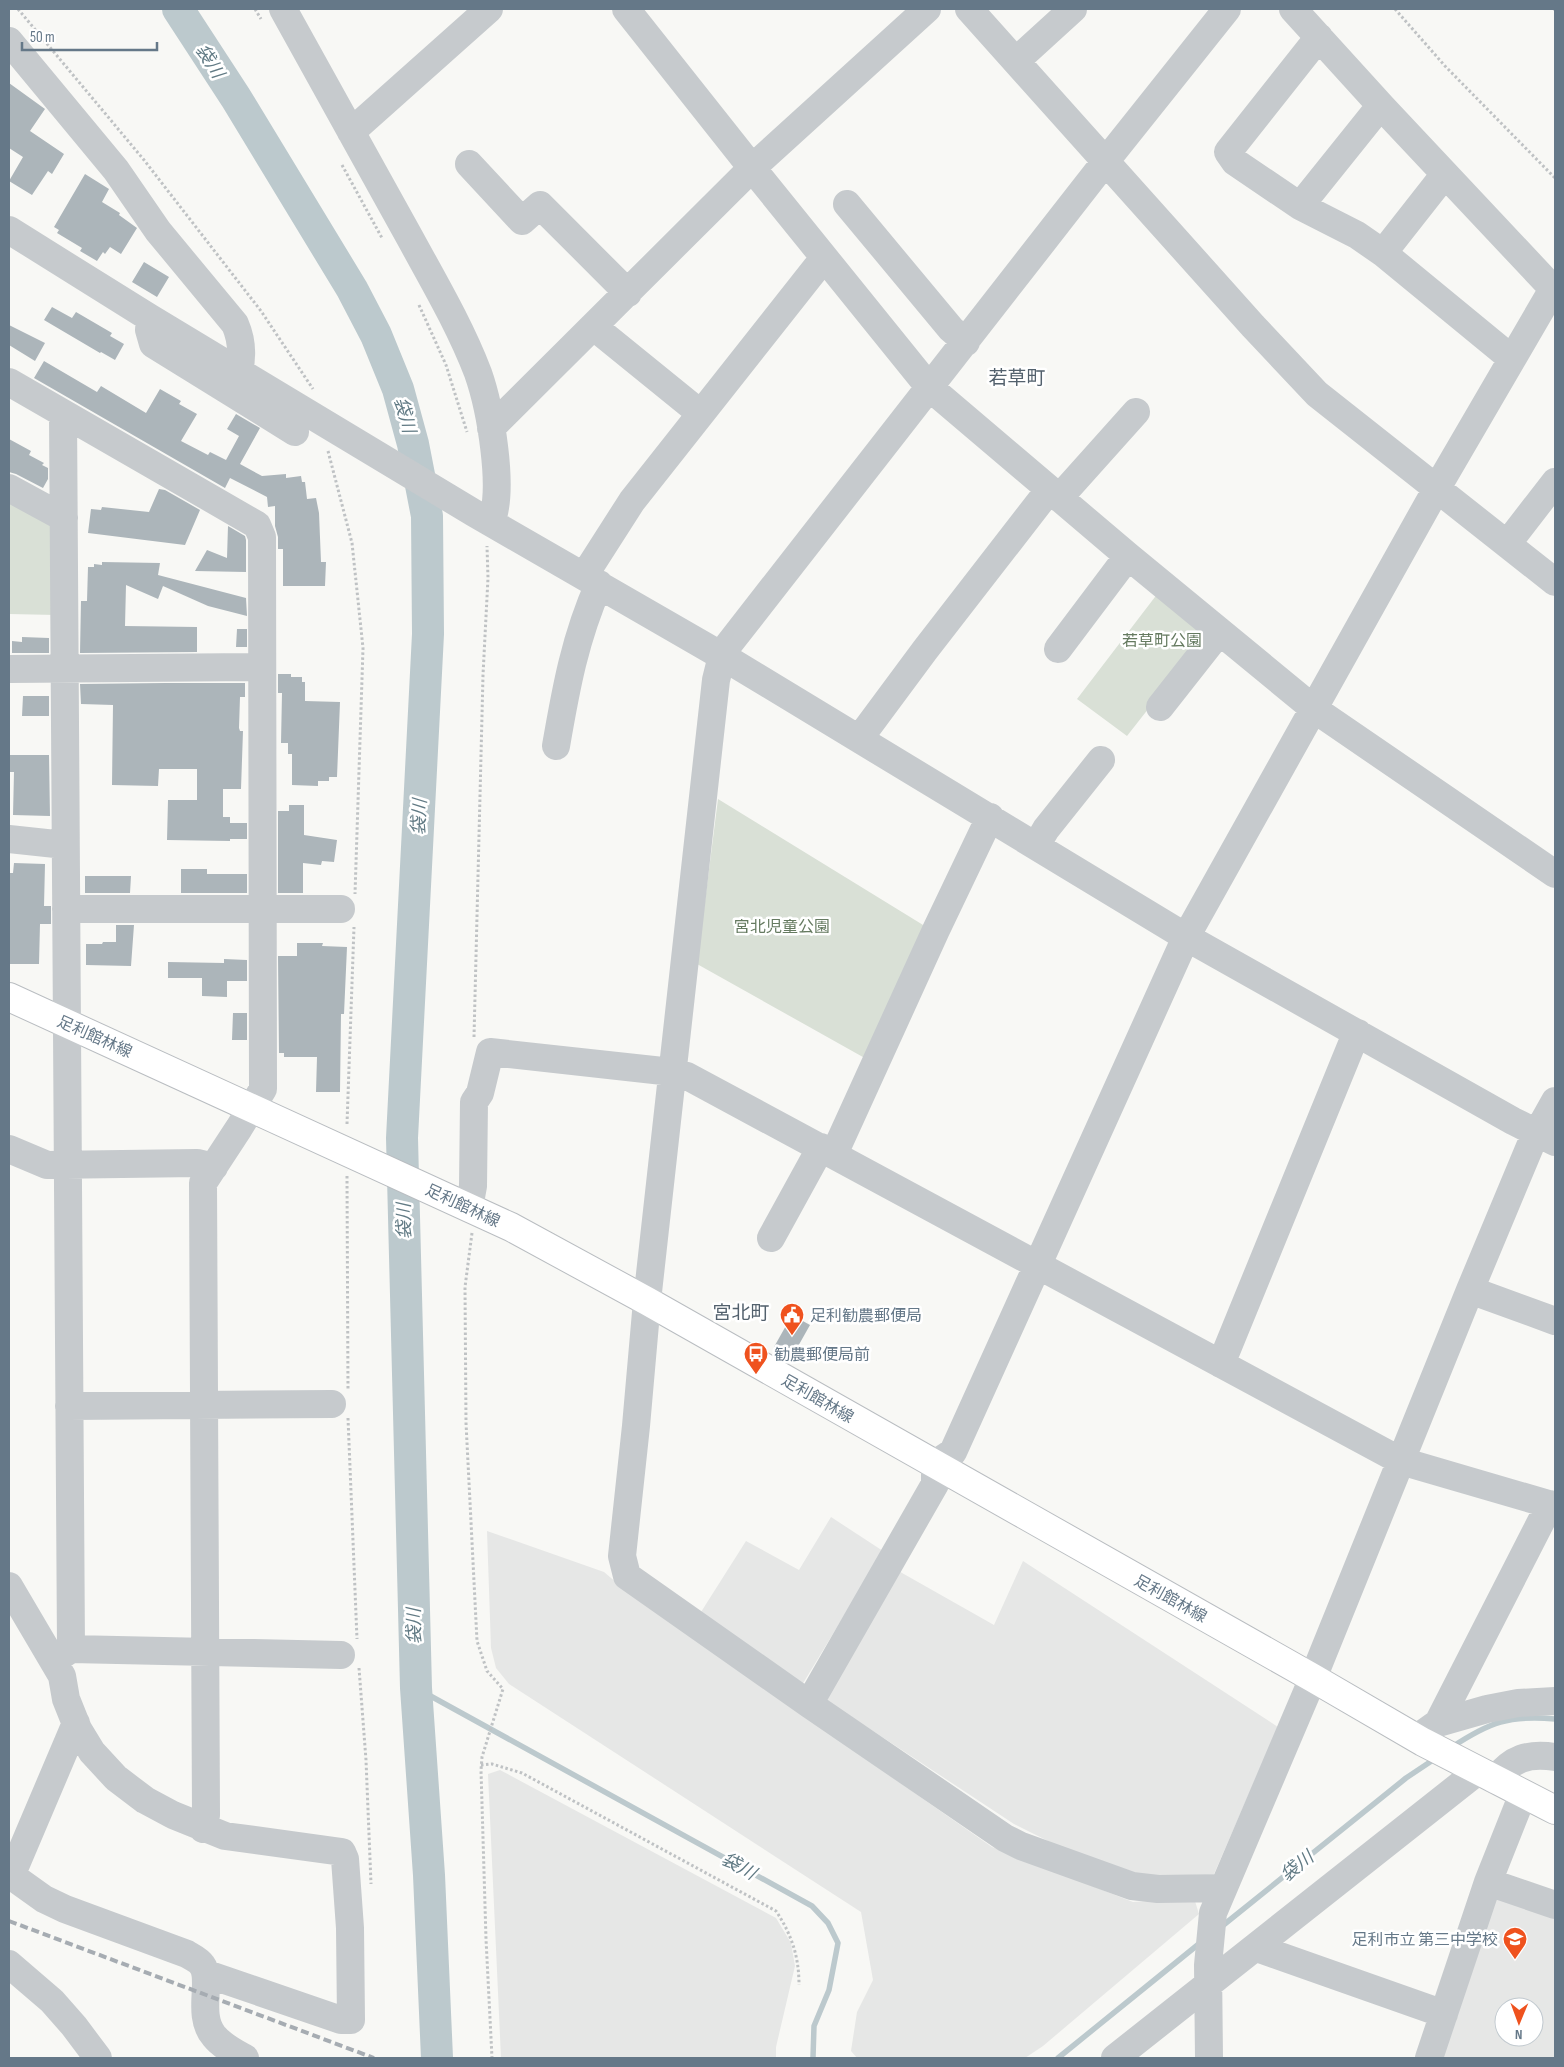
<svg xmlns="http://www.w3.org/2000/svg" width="1564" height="2067" font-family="'Sofia Sans Condensed','Noto Sans JP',sans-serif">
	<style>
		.built { fill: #e6e7e6; fill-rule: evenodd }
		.green { fill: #d9e0d6 }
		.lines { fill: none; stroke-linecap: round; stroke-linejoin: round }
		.stream { stroke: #bcc9cd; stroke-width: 5.5 }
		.river { stroke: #bcc9cd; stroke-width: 32 }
		.building { fill: #acb5ba }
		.major-casing { stroke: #b9bdc1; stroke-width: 30 }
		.path { stroke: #bfc2c4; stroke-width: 3; stroke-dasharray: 2.5 2.5; stroke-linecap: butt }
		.minor { stroke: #c6cacd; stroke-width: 28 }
		.major { stroke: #fff; stroke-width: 28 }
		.rail { stroke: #a6acb2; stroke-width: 4; stroke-dasharray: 8 4; stroke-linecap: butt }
		.labels { text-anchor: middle; stroke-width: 5; stroke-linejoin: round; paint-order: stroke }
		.park-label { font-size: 16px; fill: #657a60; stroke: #fff }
		.street-label { font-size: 16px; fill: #657888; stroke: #fff }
		.poi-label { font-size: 16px; fill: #657888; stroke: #fff; text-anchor: start }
		.water-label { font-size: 18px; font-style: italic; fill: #617a84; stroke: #fff }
		.quarter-label { font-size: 19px; fill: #53616d; stroke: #fff }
	</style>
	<rect width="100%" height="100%" fill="#f8f8f5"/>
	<path class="built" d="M831,1517l52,34 -81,134 -101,-73 45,-71 53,29z
		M487,1531l117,41 27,23 361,252 141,55 61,-4 5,16 -156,132 -18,12h-168l-6,-7 6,-39 16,-32 -12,-68 -352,-228 -13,-16 -5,-20z
		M1023,1561l255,166 -64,147 -70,3 -66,-21 -64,-32 -191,-126 72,-129 99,56z
		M500,1770l276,148 15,25 4,23 -19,81v11h-275l-13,-284z
		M1496,1896l59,16v146h-115zM1504,2007h30v30h-30z"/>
	<path class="green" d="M9,498l47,32v85l-47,-1z
		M1158,593l49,41 -80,102 -50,-37z
		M718,799l210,129 -58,133 -173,-97z"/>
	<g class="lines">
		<path class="stream" d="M416,1688l396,218 16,17 10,20 -9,47 -15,36 -1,32
			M1452,1747c38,-25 57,-32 103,-28
			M1221,1927l185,-149 30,-20
			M1058,2058l142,-115"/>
		<path class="river" d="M178,9l58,89 116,191 24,46 22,54 15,55 14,72 1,118 -26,504 14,550 13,187 8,183"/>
	</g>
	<path class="building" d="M9,83l36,26 -15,22 34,23 -12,20 -4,-3 -16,24 -23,-14 14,-24 -14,-9z
		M85,174l24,15 -7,13 18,11 -1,2 18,13 -16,26 -11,-7 -5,7 -2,-2 -6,9 -17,-10 2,-3 -25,-15 2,-3 -5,-3z
		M144,262l25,15 -12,20 -25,-15z
		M52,307l20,11 4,-6 36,21 -2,3 14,8 -9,16 -14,-8 -1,1 -56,-33z
		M9,325l36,18 -10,18 -26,-16z
		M44,361l53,31 4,-6 45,27 14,-24 21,12 -2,3 18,10 -16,27 27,14 2,-3 16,8 13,-24 -12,-7 9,-15 24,14 -20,36 22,12 24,-2v4l15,-2 1,6h3l2,17 9,-1 3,15 2,49h5l-1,24h-42v-37h-5v-12l-3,-11v-20l-7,1 -1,-10 -37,-19 -5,10 -191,-110z
		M9,439l22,12 -2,4 15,8 -2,2 6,3v11l-5,9 -27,-14 -7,-2z
		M159,489l6,1 35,20 -15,35 -97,-12 3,-24 10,1 1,-3 47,5z
		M228,526l17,10 1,4v32l-51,-1 12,-21 20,8z
		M102,562l58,1 -2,12 88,23 1,18 -39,-10 -45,-20 -5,13 -32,-14 -1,41 72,1v25l-117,1 1,-52h6l1,-34h6v-3l8,1z
		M237,629h10v18h-11z
		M22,637l27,1v15h-37v-12l10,1z
		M278,674h13v3h11v5h3v19l35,1 -3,75h-8v4h-11v5l-26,-1v-31h-4v-11h-7l1,-50h-4z
		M165,683h80v14h-5l-1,31 1,3h3l-2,58h-18v28h7v6h17v16h-17v2l-63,-1 1,-40h29v-31h-38l-1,17 -46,-1 1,-80 -32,-1 -1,-20z
		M23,696h26v20h-27z
		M9,755h40l1,61 -37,-1 1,-43h-5z
		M289,805h15v30l33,5 -3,22 -12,-1 -1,4 -18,-2v30h-25v-82h11z
		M14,863l31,1 -1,42h7v18h-11l-1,40h-30v-91h4z
		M181,869h26v5h40v19h-66z
		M85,876h46l-1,17h-45z
		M116,925h18l-3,41 -45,-1v-21h16l1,-2h13z
		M297,943h26l-1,3 25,1 -3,67h-3l-1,78h-24l1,-35h-33v-4h-5l-1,-97h19z
		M224,959l23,1v21h-20v16l-25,-1v-18h-34v-16l56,1z
		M233,1013h14v27h-15z
		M792,1315l18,10 -18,32 -18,-10z"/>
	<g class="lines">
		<defs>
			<path id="major" d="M9,997l502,230 136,74 666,377 110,64 132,68"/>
		</defs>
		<use href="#major" class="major-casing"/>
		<path class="path" d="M18,9l126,151 117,151 52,78
			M255,9l6,10
			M1395,9l50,57 110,112
			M1554,9l1,1
			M342,165l40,73
			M419,305l27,60 21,67
			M328,451l24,92 11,105 -8,246
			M474,1037l9,-362 5,-97 -1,-32
			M347,1124l7,-197
			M347,1176l1,214
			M472,1233l-7,54 1,136 11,218 10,30 16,18 -21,68 -1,13 5,169 6,119
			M348,1418l9,221
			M359,1668l7,92 5,124
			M481,1765l11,-1 30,9 254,138c16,24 23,46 23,74"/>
		<path class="minor" d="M283,9c42,76 85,152 127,229 24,44 50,88 68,135 12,34 27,117 13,149
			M626,9l126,159 177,219 199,169 186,153 241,165
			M969,9l284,317 64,68 238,188
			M1293,9l90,99 172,183
			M1319,37l-91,115 7,10 65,44 57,29 26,18 129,106
			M9,41l107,129 42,61 77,93c7,16 8,30 4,47
			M1016,61l57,-52
			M351,132l138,-123
			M469,164l53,57 18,-16 88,88
			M847,204l104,125 15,13
			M1300,206l73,-91 10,-7
			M9,230l141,88 324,195 248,143 464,281 327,184 42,21
			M1383,253l62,-79
			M150,318l-1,12 4,14 142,88
			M594,327l106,86
			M9,382l248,143 5,12 1,552 -24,39 -36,55 3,632 -3,14
			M63,414l8,1235
			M491,428l261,-260 175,-159
			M9,488l55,30
			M1059,498l77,-86
			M1507,544l48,-62
			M584,576l48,-75 184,-233 10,-7
			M1058,649l70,-93
			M9,669l253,-2
			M1160,707l59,-75
			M859,739l66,-89 124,-160
			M556,746c10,-58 19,-108 43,-162
			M9,839l56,6
			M1036,846l10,-17 55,-69
			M66,909h275
			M9,1149l38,16 150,-2 17,4
			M834,1154l102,-224 54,-113
			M469,1208l4,-22 1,-84 6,-9 10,-41 182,20 15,4 714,385 154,45
			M771,1238l50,-91
			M1470,1290l85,31
			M1221,1364l130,-318 7,-13
			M69,1406l263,-2
			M9,1586l53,90 4,23 12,30 14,23 24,26 29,22 28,15 52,21 117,16 3,7 5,69 1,92h-10l-134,-46
			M56,1659l15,-10 270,6
			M809,1704l126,-220v-20l18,-12 233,-515 251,-449 113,-194 4,-4
			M1438,1723l49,-14 31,-6 37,-2
			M1417,1738l21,-15 112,-219
			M1495,1780c17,-22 33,-27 60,-23
			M9,1874l35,25 21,10 122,45c5,3 12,6 15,11 11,15 -6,50 12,71 8,10 20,16 31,22
			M11,1876l65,-153
			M1488,1882l67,23
			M1222,1888l-64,1 -26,-3 -111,-40 -16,-8 -196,-134 -182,-128 -5,-20 14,-130 11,-125 69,-621 6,-24 7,-12 376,-482 122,-153
			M1257,1948l187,66
			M9,1964l43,37 22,25 24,32
			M1115,2058l363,-287
			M1209,2058l-1,-93 5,-52 100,-235 157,-388 61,-146 24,-43
			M1429,2058l59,-176 35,-88"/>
		<use href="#major" class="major"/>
		<path class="rail" d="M9,1921l365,137"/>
	</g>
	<defs>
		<symbol id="civic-pin" viewBox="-11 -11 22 30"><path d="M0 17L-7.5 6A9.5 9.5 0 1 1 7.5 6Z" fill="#ef521e" stroke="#fff"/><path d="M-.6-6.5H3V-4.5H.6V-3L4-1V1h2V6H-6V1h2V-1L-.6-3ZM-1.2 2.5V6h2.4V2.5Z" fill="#fff"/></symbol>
		<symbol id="bus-pin" viewBox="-11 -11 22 30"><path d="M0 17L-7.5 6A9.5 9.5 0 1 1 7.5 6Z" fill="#ef521e" stroke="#fff"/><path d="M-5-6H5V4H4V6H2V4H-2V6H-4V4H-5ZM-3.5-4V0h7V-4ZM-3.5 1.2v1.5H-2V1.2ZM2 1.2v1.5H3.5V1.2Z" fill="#fff"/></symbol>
		<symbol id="school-pin" viewBox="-11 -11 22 30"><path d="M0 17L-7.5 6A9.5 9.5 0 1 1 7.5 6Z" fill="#ef521e" stroke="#fff"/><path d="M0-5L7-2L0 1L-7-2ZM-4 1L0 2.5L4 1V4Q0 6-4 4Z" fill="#fff"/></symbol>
	</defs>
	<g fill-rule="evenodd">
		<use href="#civic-pin" x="778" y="1301" width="28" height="38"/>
		<use href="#bus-pin" x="742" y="1340" width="28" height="38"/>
		<use href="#school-pin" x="1501" y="1925" width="28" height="38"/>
	</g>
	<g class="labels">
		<g class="park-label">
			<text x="1162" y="646">若草町公園</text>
			<text x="782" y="932">宮北児童公園</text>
		</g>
		<g class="street-label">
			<text transform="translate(95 1036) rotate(24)" y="6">足利館林線</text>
			<text transform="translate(463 1205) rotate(25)" y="6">足利館林線</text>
			<text transform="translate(818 1398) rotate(30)" y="6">足利館林線</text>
			<text transform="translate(1171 1598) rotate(29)" y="6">足利館林線</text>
		</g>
		<g class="poi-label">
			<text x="810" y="1321">足利勧農郵便局</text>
			<text x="774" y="1360">勧農郵便局前</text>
			<text x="1498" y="1945" text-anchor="end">足利市立 第三中学校</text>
		</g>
		<g class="water-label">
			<text transform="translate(210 61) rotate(58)" y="6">袋川</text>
			<text transform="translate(405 415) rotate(75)" y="6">袋川</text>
			<text transform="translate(419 817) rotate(-87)" y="6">袋川</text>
			<text transform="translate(404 1221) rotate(-91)" y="6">袋川</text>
			<text transform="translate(414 1626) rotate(-91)" y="6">袋川</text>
			<text transform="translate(739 1866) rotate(29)" y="6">袋川</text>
			<text transform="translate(1297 1866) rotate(-39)" y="6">袋川</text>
		</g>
		<g class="quarter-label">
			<text x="1017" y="384">若草町</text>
			<text x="741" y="1319">宮北町</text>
		</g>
	</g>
	<rect width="1564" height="2067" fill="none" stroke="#657888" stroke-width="20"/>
	<g transform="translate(1519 2022) rotate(181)"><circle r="24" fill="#ffffff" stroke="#c1c9cf"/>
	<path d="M0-4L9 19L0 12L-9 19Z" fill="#ef521e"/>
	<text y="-8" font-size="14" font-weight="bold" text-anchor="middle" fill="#657888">N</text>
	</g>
	<path d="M22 42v8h135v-8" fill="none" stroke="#657888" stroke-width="2.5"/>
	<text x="30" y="42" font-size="15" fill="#657888" stroke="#ffffff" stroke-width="4" paint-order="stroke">50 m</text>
</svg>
